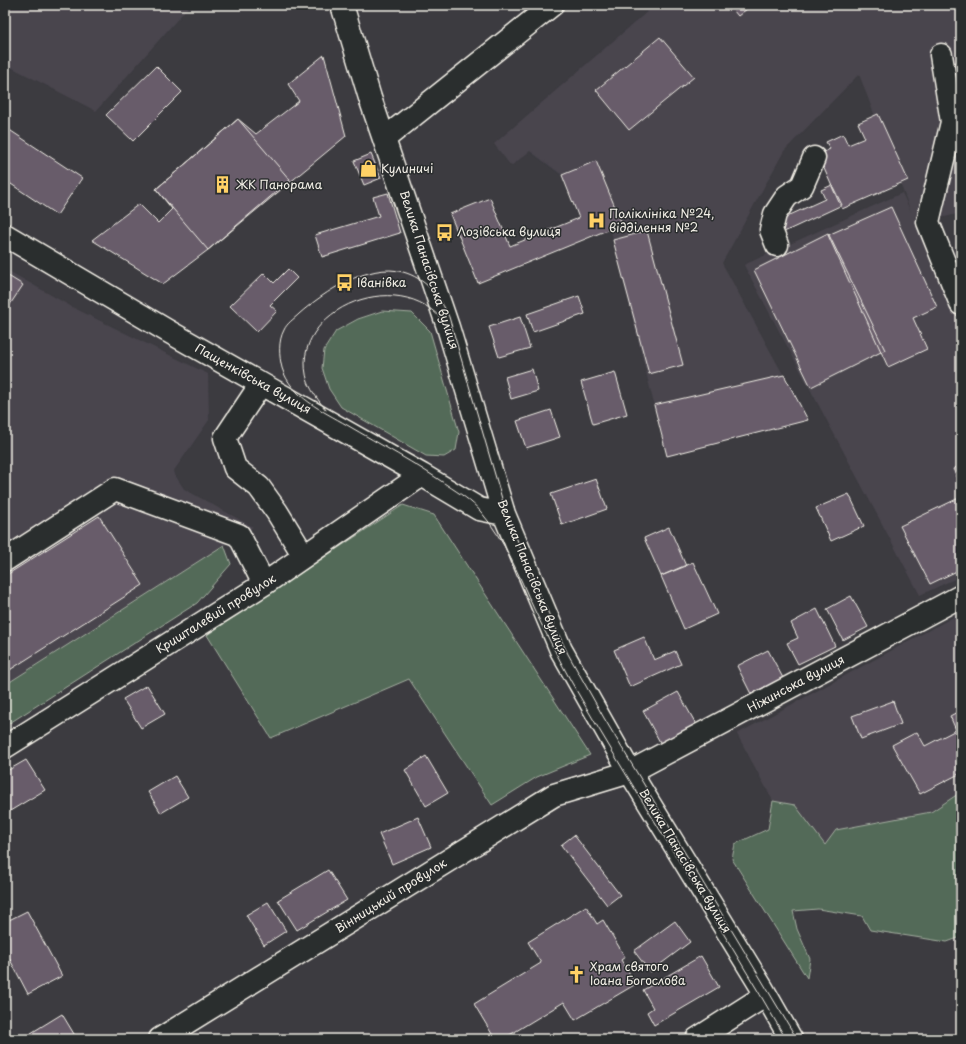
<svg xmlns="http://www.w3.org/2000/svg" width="966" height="1044" font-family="'Playpen Sans',sans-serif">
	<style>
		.built { fill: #49454d }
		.green { fill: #536b58; stroke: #a4aea0 }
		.building { fill: #675c6b; stroke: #f4f1e8 }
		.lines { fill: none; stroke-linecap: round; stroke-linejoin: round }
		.minor-casing { stroke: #f4f1e8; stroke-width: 25 }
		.minor { stroke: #2a2d2e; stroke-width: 22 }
		.tram { stroke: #f4f1e8; stroke-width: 1 }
		.labels { text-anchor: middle; stroke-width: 3; stroke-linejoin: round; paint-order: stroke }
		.poi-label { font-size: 12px; fill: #f4f1e8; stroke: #2a2d2e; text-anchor: start }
		.street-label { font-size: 12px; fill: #f4f1e8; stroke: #2a2d2e }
	</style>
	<rect width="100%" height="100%" fill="#3c3b40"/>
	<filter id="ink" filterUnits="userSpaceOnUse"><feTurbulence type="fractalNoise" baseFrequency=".025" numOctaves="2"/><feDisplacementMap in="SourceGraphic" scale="8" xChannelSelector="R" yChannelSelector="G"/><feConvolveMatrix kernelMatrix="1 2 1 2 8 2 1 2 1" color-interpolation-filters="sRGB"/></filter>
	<g filter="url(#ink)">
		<path class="built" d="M5,5h185l-94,106 -91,-47z
			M655,5h306v208l-45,11 45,105v247l-41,19 -176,-330 158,-72 9,19 -52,-138 -75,77 -62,112 86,157 -141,36 -54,-216 -17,-79 -34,14 -32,-24 -19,15 -17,-22z
			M5,269l67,38 136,67 1,46 -36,52 11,17 69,38 -248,158z
			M961,613v230l-128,69 -96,-178z"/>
		<path class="green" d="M382,311l30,2 18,18 29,101 -3,18 -12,7 -18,-1 -85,-49 -12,-18 -7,-21 2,-18 12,-19 22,-12z
			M403,505l31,10 156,240 -53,22 -45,28 -83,-126 -138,59 -64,-103z
			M224,545l7,19 -34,39 -192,123v-41z
			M961,792v145l-14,5 -77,-12 -8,-14 -44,-7 -25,2 4,18 13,30 -3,19 -75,-119 3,-15 33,-15 5,-28 22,4 30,40 11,-15 95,-18z"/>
		<path class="building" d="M449,5h26l-7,4z
			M729,5h23l-14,11z
			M660,37l34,40 -65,53 -33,-40z
			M324,55l22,81 -138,114 -45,34 -71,-44 47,-36 19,19 14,-14 -16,-20 82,-70 18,15 43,-33 -11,-17z
			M961,61v52l-13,-49z
			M156,66l26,26 -49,49 -27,-26z
			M878,114l30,66 -66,29 -24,-54 12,-6 -4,-7 17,-8 5,11 17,-7 -7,-15z
			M238,119l52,61 -82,70 -52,-61z
			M5,127l77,51 -25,37 -52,-35z
			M371,154l10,24 -17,7 -10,-24z
			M596,161l26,63 -144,59 -28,-69 40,-16 20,48 69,-28 -17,-43z
			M832,185l10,20 -58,27 -5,-12 46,-21 -4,-9z
			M388,193l12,40 -78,24 -7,-22 64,-19 -6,-19z
			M891,207l46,100 -24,11 14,31 -39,18 -60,-132z
			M647,231l36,134 -34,9 -36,-134z
			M828,233l57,117 -74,37 -57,-117z
			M288,269l9,9 -27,27 7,6 -20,21 -27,-26 34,-33 10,10z
			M5,274l18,11 -18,27z
			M579,296l6,18 -52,18 -6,-18z
			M520,317l10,31 -31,9 -10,-30z
			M532,369l6,22 -27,8 -6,-22z
			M615,372l12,42 -34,10 -12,-42z
			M784,375l24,45 -141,36 -13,-51z
			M551,410l9,27 -34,11 -9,-27z
			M961,465v20l-8,-16z
			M596,479l11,30 -45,16 -11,-31z
			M849,494l15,32 -33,15 -15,-33z
			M961,497v72l-31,15 -30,-58z
			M99,516l44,69 -138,88v-97z
			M669,527l17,39 -25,10 -17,-38z
			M693,562l24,52 -33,15 -23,-53z
			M851,596l17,31 -25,13 -16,-31z
			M817,609l18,37 -37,18 -11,-21 11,-5 -7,-15z
			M644,637l10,23 21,-9 6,13 -51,23 -16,-37z
			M768,650l15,28 -32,16 -14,-28z
			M147,685l18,29 -24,14 -18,-29z
			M678,692l18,32 -35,20 -18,-33z
			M893,701l8,23 -40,15 -9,-23z
			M961,710v63l-41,21 -28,-49 25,-13 8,14 31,-16 -6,-14z
			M426,756l22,37 -22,13 -21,-36z
			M26,760l19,30 -40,24v-42z
			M175,776l13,21 -27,16 -13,-21z
			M418,817l13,30 -39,17 -13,-30z
			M574,835l46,60 -13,10 -46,-60z
			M328,870l19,30 -50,30 -19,-30z
			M268,902l18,29 -22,14 -18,-30z
			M586,906l11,18 6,-4 22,37 -4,3 15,24 -61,36 -11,-18 -61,37h-8l-21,-35 67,-41 -13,-21z
			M27,911l35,65 -34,18 -23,-44v-28z
			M675,921l15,21 -40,30 -16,-21z
			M701,956l18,31 -65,38 -7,-13 6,-4 -10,-18z
			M62,1014l15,25h-43l-3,-6z"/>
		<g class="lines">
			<defs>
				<path id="minor" d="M342,5l28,93 78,229 56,187 57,136 69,122 132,216 29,51
					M941,55l11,67 -24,100 33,82
					M384,139l168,-134
					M5,235l161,95 256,145 57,34 25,5
					M777,245l-6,-15 4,-16 12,-18 15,-10 12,-28
					M261,384l-36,54 10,30 24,19 18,25 27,44
					M5,560l110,-71 124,46 25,49
					M5,747l259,-163 158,-109
					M160,1039l394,-244 76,-23 331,-176
					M697,1039l69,-44"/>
			</defs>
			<use href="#minor" class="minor-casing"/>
			<use href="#minor" class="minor"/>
			<path class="tram" d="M326,410c-7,-9 -14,-18 -18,-28 -24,-73 101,-124 142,-51
				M786,1039c-69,-120 -145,-236 -214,-356 -13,-24 -26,-49 -38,-74 -15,-33 -29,-69 -53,-97 -9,-11 -22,-19 -34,-27 -32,-22 -66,-40 -100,-60 -24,-14 -56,-28 -65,-57 -3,-12 -4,-27 2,-38 3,-7 10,-11 15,-16 25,-22 70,-52 104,-42 22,6 37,24 46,45l56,192 30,76 33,69 36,64 193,321"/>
		</g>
	</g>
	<defs>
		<symbol id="shop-bare" viewBox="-9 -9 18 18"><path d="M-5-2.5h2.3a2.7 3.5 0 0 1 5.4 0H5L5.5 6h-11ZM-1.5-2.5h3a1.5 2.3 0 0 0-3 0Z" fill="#ffd166" stroke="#2a2d2e" stroke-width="2.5" paint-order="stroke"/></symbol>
		<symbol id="building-bare" viewBox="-9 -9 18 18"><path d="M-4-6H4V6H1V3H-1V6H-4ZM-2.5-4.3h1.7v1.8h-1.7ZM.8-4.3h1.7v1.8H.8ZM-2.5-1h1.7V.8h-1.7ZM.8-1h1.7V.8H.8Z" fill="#ffd166" stroke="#2a2d2e" stroke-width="2.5" paint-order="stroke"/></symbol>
		<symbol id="hospital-bare" viewBox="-9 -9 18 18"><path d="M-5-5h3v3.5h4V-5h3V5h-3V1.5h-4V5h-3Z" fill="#ffd166" stroke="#2a2d2e" stroke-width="2.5" paint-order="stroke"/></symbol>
		<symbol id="bus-bare" viewBox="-9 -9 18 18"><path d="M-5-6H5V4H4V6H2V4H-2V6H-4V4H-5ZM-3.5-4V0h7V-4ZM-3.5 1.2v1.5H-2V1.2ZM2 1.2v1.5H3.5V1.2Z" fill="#ffd166" stroke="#2a2d2e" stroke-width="2.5" paint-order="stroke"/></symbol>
		<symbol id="church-bare" viewBox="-9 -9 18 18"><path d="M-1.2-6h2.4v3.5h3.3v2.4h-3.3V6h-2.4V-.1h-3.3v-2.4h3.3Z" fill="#ffd166" stroke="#2a2d2e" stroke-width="2.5" paint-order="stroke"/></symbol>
	</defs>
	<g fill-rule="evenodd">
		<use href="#shop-bare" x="356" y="156" width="25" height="25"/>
		<use href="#building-bare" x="210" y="172" width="25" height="25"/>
		<use href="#hospital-bare" x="584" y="208" width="25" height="25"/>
		<use href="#bus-bare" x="432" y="220" width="25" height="25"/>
		<use href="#bus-bare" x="332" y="270" width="25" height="25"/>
		<use href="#church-bare" x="564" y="962" width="25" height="25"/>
	</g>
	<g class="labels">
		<g class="poi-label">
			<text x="381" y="173">Кулиничі</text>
			<text x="236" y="189">ЖК Панорама</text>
			<text x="609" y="218">Поліклініка №24,<tspan x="609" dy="14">відділення №2</tspan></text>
			<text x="457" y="236">Лозівська вулиця</text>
			<text x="357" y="287">Іванівка</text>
			<text x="590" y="971">Храм святого<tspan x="590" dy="14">Іоана Богослова</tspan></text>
		</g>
		<g class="street-label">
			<text transform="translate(429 270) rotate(72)" y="4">Велика Панасівська вулиця</text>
			<text transform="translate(253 379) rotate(29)" y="4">Пащенківська вулиця</text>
			<text transform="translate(532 577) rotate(68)" y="4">Велика Панасівська вулиця</text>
			<text transform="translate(216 614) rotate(-32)" y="4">Кришталевий провулок</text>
			<text transform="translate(796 684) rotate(-28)" y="4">Ніжинська вулиця</text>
			<text transform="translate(685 861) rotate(59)" y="4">Велика Панасівська вулиця</text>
			<text transform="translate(391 896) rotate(-32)" y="4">Вінницький провулок</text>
		</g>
	</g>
	<rect width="966" height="1044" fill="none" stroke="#2a2d2e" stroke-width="20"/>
	<rect x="10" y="10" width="946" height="1024" fill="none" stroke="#f4f1e8" stroke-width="1.5" filter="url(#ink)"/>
</svg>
